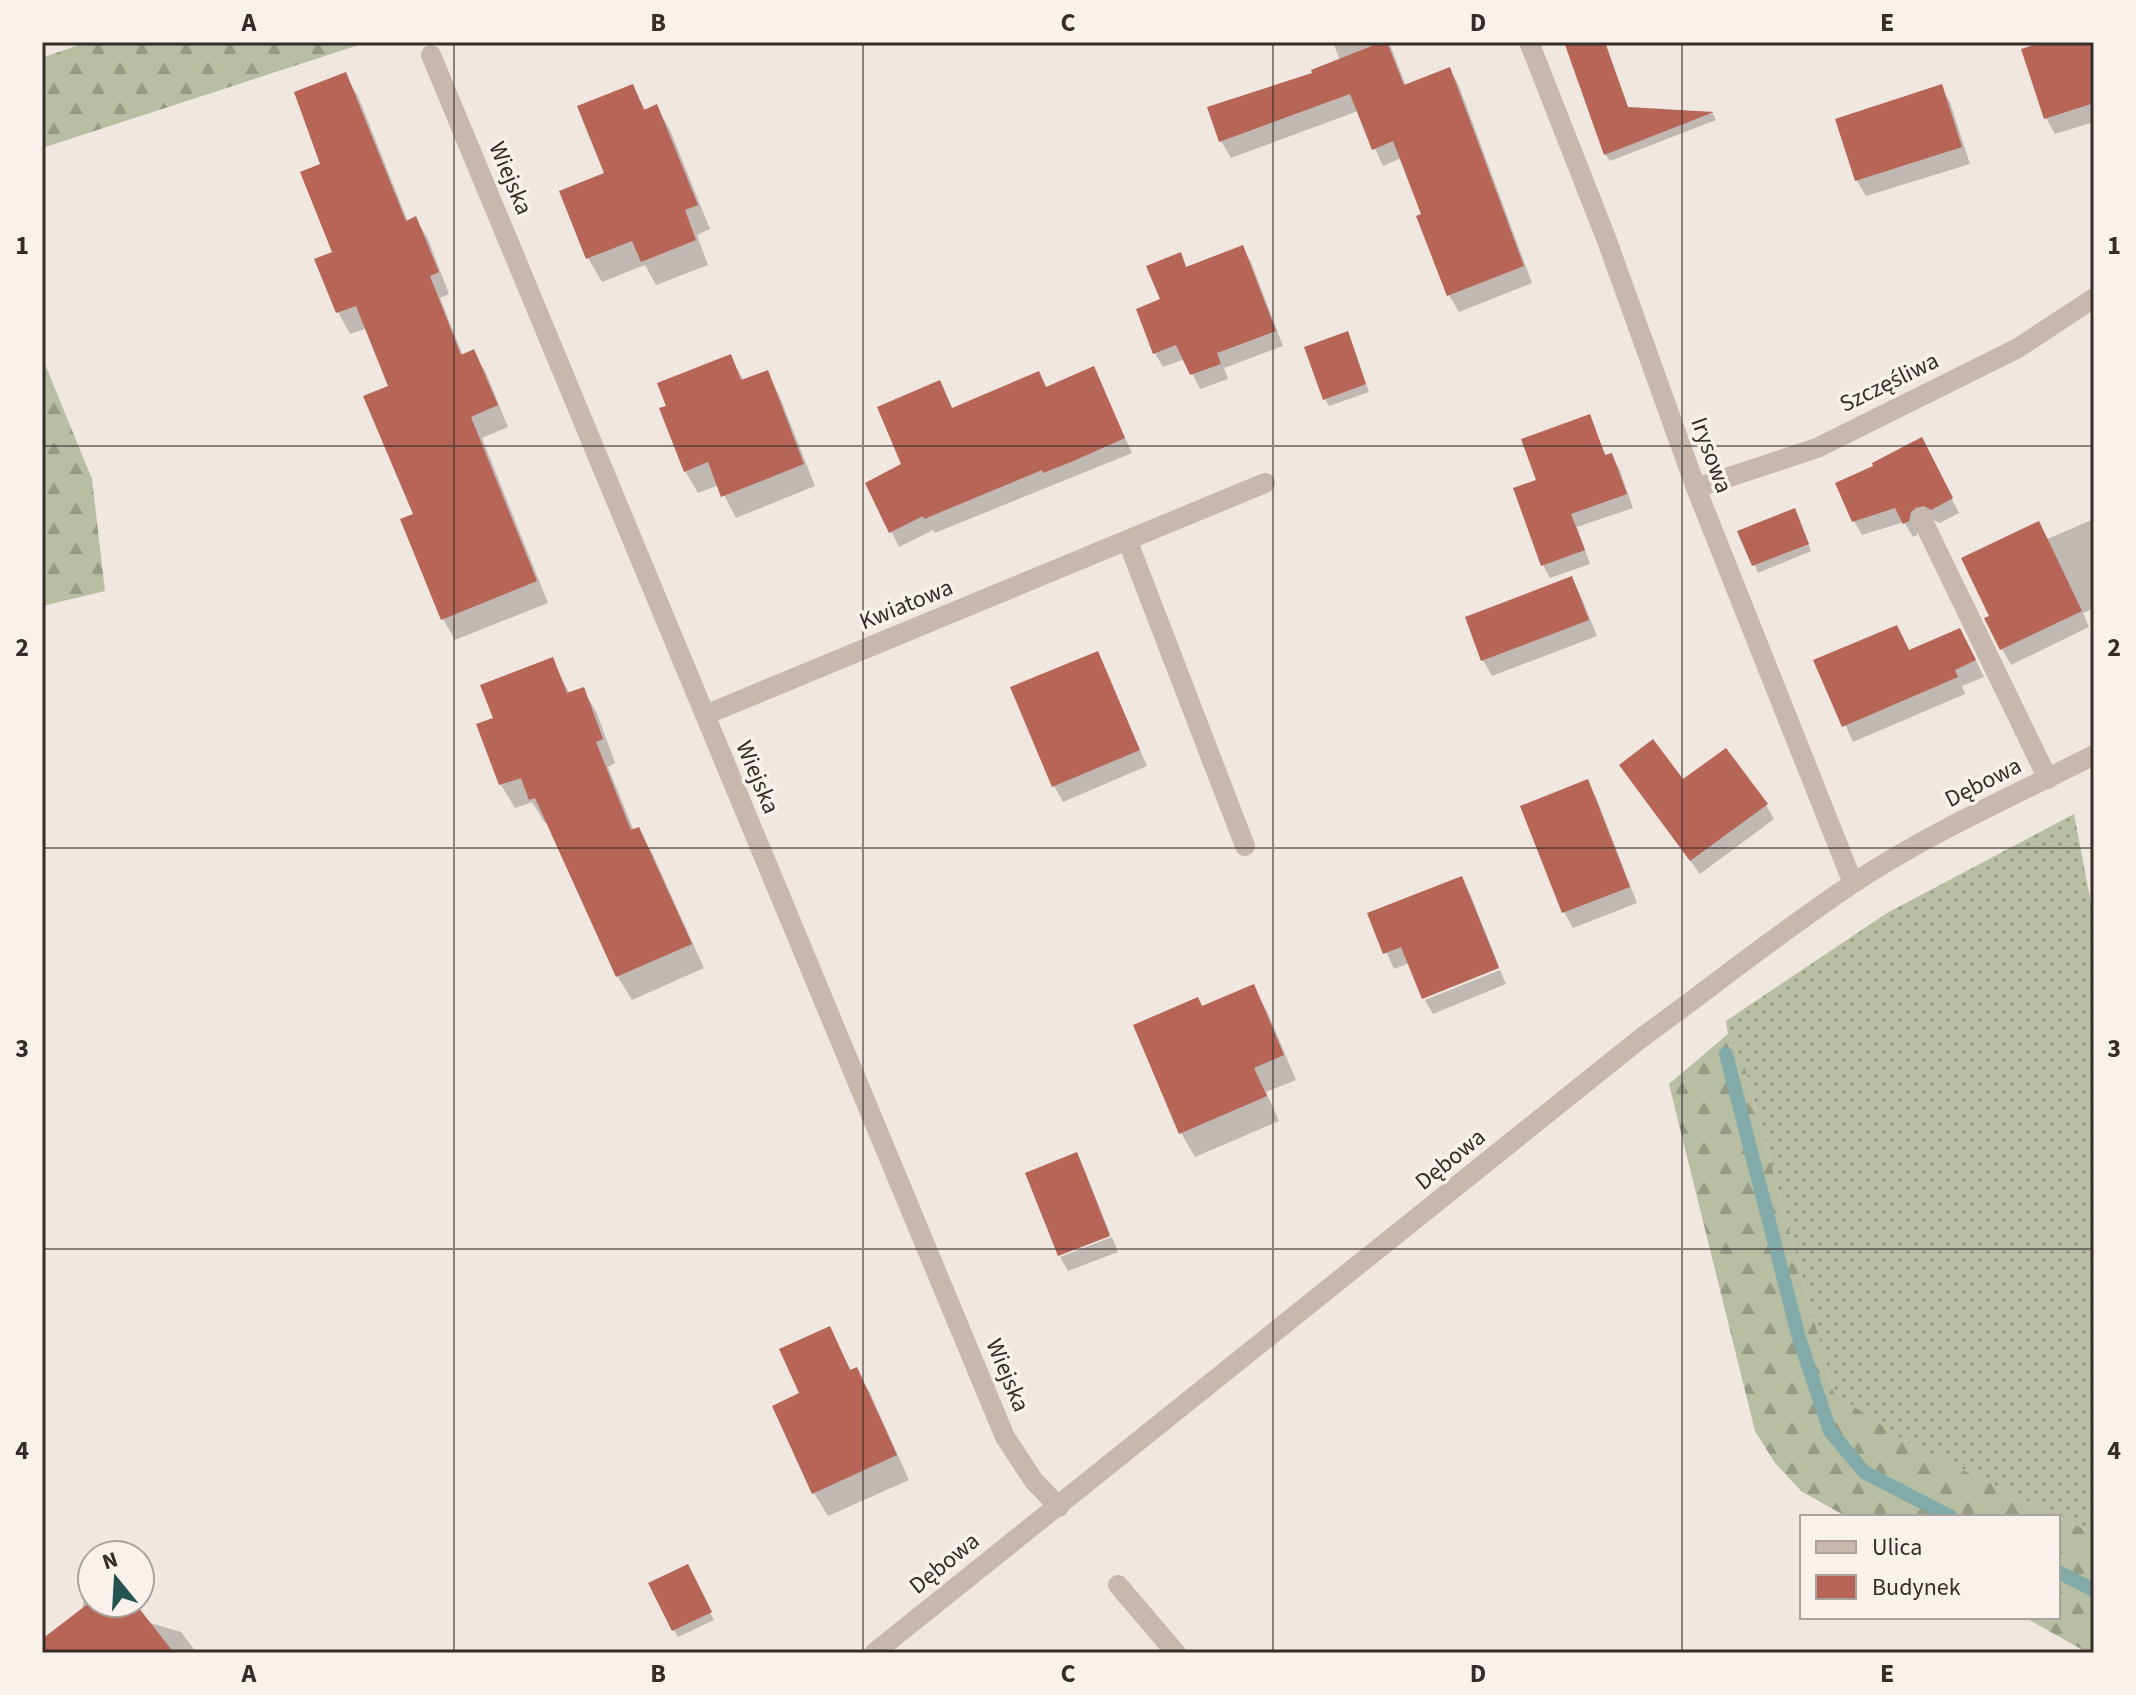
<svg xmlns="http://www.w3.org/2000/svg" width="2136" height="1695" font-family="'Source Sans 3',sans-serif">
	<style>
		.grass { fill: url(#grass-dots) }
		.forest { fill: url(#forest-firs) }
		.shadow { fill: #0003 }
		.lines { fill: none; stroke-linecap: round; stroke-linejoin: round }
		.stream { stroke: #82aaa8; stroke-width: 14 }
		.building { fill: #b76557 }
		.minor { stroke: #c7b7ad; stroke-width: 20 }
		.grid { fill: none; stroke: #362d2b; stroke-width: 2; stroke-opacity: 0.55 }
		.labels { text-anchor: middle; stroke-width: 7; stroke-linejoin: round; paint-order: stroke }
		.street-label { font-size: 24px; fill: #362d2b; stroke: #f8f1ec }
		.neatline { fill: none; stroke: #362d2b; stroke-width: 3 }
		.grid-label { font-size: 26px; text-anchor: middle; font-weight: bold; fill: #362d2b }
	</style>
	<defs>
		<pattern id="grass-dots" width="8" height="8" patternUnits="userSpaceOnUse" patternTransform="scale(2)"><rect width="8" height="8" fill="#b7bea2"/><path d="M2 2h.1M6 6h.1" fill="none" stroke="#969b84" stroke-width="1.8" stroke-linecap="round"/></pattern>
		<pattern id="forest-firs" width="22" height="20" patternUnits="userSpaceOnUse" patternTransform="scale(2)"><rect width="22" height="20" fill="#b7bea2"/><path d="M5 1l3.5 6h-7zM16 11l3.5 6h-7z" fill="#969b84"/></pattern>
	</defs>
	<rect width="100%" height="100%" fill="#f0e7e0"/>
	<path class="grass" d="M2074,814l20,105v615l-186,-91 -74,-50 -90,-328 -16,-31 -2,-13 161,-108z"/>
	<path class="forest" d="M87,42h281l-326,106v-90z
		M42,357l50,122 13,112 -63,15z
		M1728,1034l16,31 90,328 74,50 186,91v119h-6l-64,-36h34v-100h-211l-46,-26 -26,-28 -20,-32 -86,-347z"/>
	<path class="shadow" d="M1333,42h56l17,44 44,-17 9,17 73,197 -73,29 -10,-17 -30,-78 4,-2 -22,-57 -18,8 -25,-55 -127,47 -10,-17 94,-67 25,-13z
		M2049,42h45v80l-39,12 -9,-16z
		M1615,74l14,35 84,5 3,6 -106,41 -5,-7z
		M345,75l13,21 50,126 7,-4 13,21 21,55 -9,4 23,58 11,-4 12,21 22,54 -26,11 66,165 -93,37 -12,-21 -28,-104 -24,-128 -24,-59 -17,6 -12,-22 -21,-52 18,-7 -12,-88z
		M632,86l14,25 10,-5 14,24 40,99 -13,6 11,30 -52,20 -11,-20 -43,17 -14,-24 -27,-66 46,-18z
		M1941,87l9,15 20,62 -104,32 -9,-15 -19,-61z
		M1243,248l8,14 32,84 -59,22 4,11 -28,10 -15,-30 -22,8 -8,-14 7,-52 18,-46 8,14z
		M1351,340l18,52 -40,14 -4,-7z
		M730,356l14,25 23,-8 12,22 36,91 -79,32 -17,-33 -21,8 -13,-22 -16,-64z
		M1094,369l38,84 -197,80 -2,-3 -34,17 -31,-63 36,-19 35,-82 14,27 94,-21z
		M1589,417l17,39 5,-1 8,13 14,40 -56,19 13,37 -40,14 -7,-13 -4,-84z
		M1929,454l30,59 -19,10 -7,-3 -15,7 -1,8 -4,2 -9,-15 -42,13 -8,-14z
		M1798,518l13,33 -53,22 -18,-41z
		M2094,519v89l-11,5 6,14 -78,38 -9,-16 -11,-32 56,-78z
		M1571,578l9,16 17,42 -105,40 -9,-16z
		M1969,646l15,31 -22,9 3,8 -112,48 -37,-81z
		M1097,653l50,113 -84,36 -9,-16z
		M552,660l18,34 13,-4 14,23 18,50 -7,4 26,64 4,-2 14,24 52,115 -72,32 -14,-23 -70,-155 -3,1 -13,-21 -17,6 -14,-23 -22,-60 16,-6z
		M1621,766l145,39 8,14 -74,55z
		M1587,782l9,15 41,106 -64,25 -9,-16z
		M1461,878l9,16 29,72 -76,30 -13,-33 -16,6 -25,-55z
		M1500,970l6,14 -73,30 -8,-14z
		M1253,987l14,24 29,69 -30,12 13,29 -84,36 -14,-24 -46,-106 68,-19z
		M1076,1155l9,16 25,63 -51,20z
		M1112,1237l6,15 -50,19 -8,-14z
		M829,1329l23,43 4,-2 14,23 39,87 -81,36 -14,-23 -12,-99z
		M691,1573l23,47 -36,17 -4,-7z
		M92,1591v12h40l15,19 34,10 16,21h-155v-12l40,-30 2,-14z"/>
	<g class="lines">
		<path class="stream" d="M1726,1054l73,284 31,93 34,41 87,45
			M2058,1572l36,18"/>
	</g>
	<path class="building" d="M1382,42h5l17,43 46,-18 74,199 -77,30 -31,-80 5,-2 -28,-73 -21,9 -22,-56 -131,48 -12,-35 105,-34 -1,-3z
		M1564,42h41l23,65 86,5 -110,43z
		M2043,42h51v61l-50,16 -23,-70z
		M346,72l60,149 10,-5 23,56 -9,4 31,79 13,-6 24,56 -27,12 66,164 -96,39 -41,-101 13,-5 -50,-118 25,-10 -32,-80 -20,7 -22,-54 18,-7 -32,-80 20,-8 -26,-72z
		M633,84l11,26 13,-6 41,101 -13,5 11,30 -55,22 -9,-21 -46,18 -27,-68 45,-18 -27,-67z
		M1942,84l20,63 -107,34 -20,-62z
		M1243,245l33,86 -59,22 4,11 -31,11 -14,-30 -23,9 -17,-45 24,-10 -14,-33 35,-14 5,15z
		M1348,331l18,53 -43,16 -19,-53z
		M731,354l10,26 27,-10 36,94 -83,33 -13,-35 -24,10 -25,-64 7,-2 -9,-23z
		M1094,366l31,72 -54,24 -28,11 -1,-3 -118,49 -1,-3 -34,17 -24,-50 36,-19 -24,-57 63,-27 12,28 87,-37 7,16z
		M1590,414l15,41 7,-2 15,41 -56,20 14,36 -44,16 -28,-78 23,-8 -15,-41z
		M1922,437l31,61 -22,12 -7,-4 -8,2 -5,4 -2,9 -6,3 -8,-16 -43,14 -17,-39 38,-17 -1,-3z
		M1795,508l14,36 -57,22 -15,-35z
		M2039,521l43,90 -82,39 -16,-32 5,-2 -28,-58z
		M1572,576l17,44 -108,41 -16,-44z
		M1897,625l12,25 51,-22 16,32 -21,10 3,7 -116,50 -29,-67z
		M1098,651l42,99 -88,37 -42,-100z
		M553,657l14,36 17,-6 19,52 -7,3 35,88 8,-3 53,117 -76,33 -81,-179 -6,2 -8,-22 -22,7 -23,-61 17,-6 -13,-33z
		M1653,739l30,40 43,-31 42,56 -78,57 -71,-96z
		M1588,779l42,108 -68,26 -42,-107z
		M1462,876l37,92 -77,31 -21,-52 -18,7 -16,-41z
		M1254,984l30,71 -30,13 13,28 -88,38 -46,-109 65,-28 4,9z
		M1077,1152l33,84 -52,20 -33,-83z
		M830,1326l20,44 7,-3 40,88 -85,39 -40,-88 27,-13 -20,-44z
		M688,1564l24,48 -40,19 -24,-48z
		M89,1603h46l39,50h-132v-14z"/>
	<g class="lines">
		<path class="minor" d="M1529,42l77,196 90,250 157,395
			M431,55c195,459 381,922 574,1382l29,44 25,26
			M1696,488l121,-40 201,-100 76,-50
			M1922,519l126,260
			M1128,542l117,304
			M705,715l560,-232
			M1118,1585l58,68
			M874,1653l766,-614c70,-51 139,-106 212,-155 75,-50 161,-88 242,-129"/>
	</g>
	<path class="grid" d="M454,42v1611M863,42v1611M1273,42v1611M1682,42v1611M42,446h2052M42,848h2052M42,1249h2052"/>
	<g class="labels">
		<g class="street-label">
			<text transform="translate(511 178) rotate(67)" y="8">Wiejska</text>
			<text transform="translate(1889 382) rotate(-26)" y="8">Szczęśliwa</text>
			<text transform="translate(1712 455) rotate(70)" y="8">Irysowa</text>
			<text transform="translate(906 604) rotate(-22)" y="8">Kwiatowa</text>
			<text transform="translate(758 777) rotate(67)" y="8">Wiejska</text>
			<text transform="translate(1983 782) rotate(-27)" y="8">Dębowa</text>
			<text transform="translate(1450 1159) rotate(-39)" y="8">Dębowa</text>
			<text transform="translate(1008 1375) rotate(67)" y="8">Wiejska</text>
			<text transform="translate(944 1563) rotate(-39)" y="8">Dębowa</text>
		</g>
	</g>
	<rect width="2136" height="1695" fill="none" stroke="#f8f1ec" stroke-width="88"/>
	<rect x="1800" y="1515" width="260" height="104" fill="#f8f1ec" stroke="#aaa39f" stroke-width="2"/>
	<rect x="1816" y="1541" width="40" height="12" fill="#c7b7ad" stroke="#aaa39f" stroke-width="2"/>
	<text x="1872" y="1555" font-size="24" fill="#362d2b">Ulica</text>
	<rect x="1816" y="1575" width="40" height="24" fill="#b76557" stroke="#aaa39f" stroke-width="2"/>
	<text x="1872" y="1595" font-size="24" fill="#362d2b">Budynek</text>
	<g transform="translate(116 1579) rotate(342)"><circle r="38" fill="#f8f1ec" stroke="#aaa39f" stroke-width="2"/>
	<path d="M0-6L14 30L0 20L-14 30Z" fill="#255352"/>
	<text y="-12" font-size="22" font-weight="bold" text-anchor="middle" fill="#362d2b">N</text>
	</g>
	<rect x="44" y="44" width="2048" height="1607" class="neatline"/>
	<g class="grid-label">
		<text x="249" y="31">A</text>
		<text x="658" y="31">B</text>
		<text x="1068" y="31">C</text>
		<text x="1478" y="31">D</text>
		<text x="1887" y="31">E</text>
		<text x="22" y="254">1</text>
		<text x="2114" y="254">1</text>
		<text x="22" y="656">2</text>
		<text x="2114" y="656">2</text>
		<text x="22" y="1057">3</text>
		<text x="2114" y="1057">3</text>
		<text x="22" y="1459">4</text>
		<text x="2114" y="1459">4</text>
		<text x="249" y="1682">A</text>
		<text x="658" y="1682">B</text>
		<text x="1068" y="1682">C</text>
		<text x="1478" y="1682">D</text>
		<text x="1887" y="1682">E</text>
	</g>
</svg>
